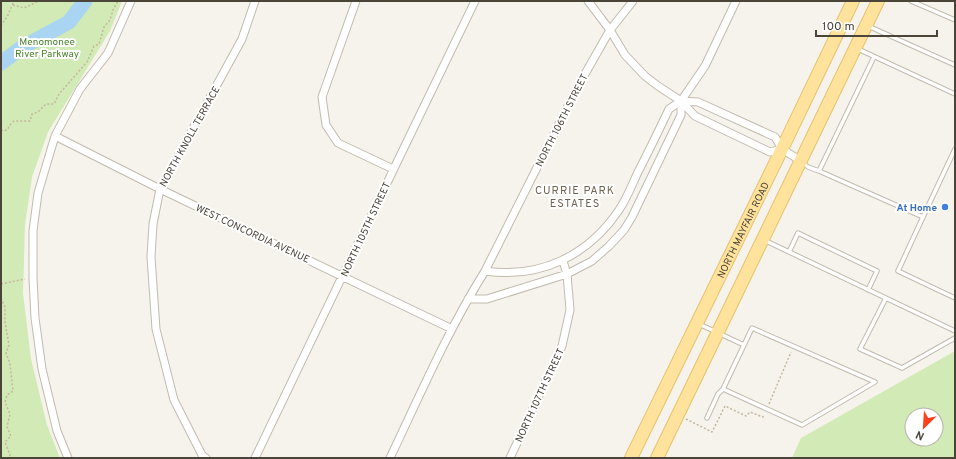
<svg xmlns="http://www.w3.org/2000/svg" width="956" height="459" font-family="Overpass,sans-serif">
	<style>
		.green { fill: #d2eab5; fill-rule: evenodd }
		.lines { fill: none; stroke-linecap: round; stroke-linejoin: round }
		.river { stroke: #a9d4f2; stroke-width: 15 }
		.service-casing { stroke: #c2bbae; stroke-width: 5.5 }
		.minor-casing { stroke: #c2bbae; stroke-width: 9 }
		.primary-casing { stroke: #e6c16a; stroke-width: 14 }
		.path { stroke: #c4b79f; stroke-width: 1.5; stroke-dasharray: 2 2; stroke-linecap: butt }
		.service { stroke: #fff; stroke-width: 3.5 }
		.minor { stroke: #fff; stroke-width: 7 }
		.primary { stroke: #ffe39c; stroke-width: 12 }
		.shop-dot { fill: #3f7fe0; stroke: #fff; stroke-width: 1.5 }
		.labels { text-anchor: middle; stroke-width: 4; stroke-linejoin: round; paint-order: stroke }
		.park-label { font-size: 10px; fill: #4a7f2a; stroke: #fff }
		.street-label { font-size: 10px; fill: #4b4439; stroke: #fff }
		.shop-label { font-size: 10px; font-weight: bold; fill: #366cbe; stroke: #fff; text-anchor: end }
		.neighbourhood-label { font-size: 11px; letter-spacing: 1px; fill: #6e6250; stroke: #fff }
	</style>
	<rect width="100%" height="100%" fill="#f6f3ec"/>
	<path class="green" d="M1,1h121l-12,30 -62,101 -16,45 -7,48 -2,68 8,66 16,66 13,33h-59z
		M955,351v107h-163l9,-20zM912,415h24v24h-24z"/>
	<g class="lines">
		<path class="river" d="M1,63l20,-15 48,-26 16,-21"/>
		<defs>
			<path id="service" d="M911,1l44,19
				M868,26l87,39
				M858,49l97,45
				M802,162l6,5 11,4 104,46 -25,54 57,27
				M819,171l55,-114
				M923,217l32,-68
				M764,240l191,91
				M789,252l9,-19 79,38 -9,19
				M886,298l-26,51 42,19 53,-30
				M699,324l45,21 8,-17 123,54 -73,43 -79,-36 21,-44
				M707,418l11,-24 5,-5"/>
			<path id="minor" d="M356,1l-34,96 4,28 12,18 55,26
				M588,1l22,29 15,25 20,21 13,10 23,15 14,15 75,36 12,-3
				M681,101l17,1 77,35 7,12 19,12
				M55,136l105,53 292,140
				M485,271c55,8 103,-15 134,-61 8,-12 13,-25 19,-38 11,-21 21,-42 31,-63l12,-8 24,-35 31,-65
				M468,299h19l80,-25 25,-13 17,-15 15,-16 8,-13 49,-102v-14
				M68,458l-11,-27 -15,-62 -7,-51 -2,-40v-47l5,-38 17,-57 25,-47 28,-36 23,-52
				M206,458l-4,-3 -28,-55 -18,-71 -5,-72 2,-33 7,-35 82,-150 13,-38
				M255,458c73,-152 146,-305 220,-457
				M390,458c30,-63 58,-128 95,-187l92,-183 33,-58 23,-29
				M510,458l52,-112 8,-36 -3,-36 -4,-13"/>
			<g id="primary">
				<path id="s1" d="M631,458l151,-309 71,-148"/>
				<path d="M657,458l221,-457"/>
			</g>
		</defs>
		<use href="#service" class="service-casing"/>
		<use href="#minor" class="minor-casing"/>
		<use href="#primary" class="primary-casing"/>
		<path class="path" d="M13,5l11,3 15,-7
			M1,26l7,-11 6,-14
			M1,130l3,1 4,-2 1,-3 5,-5h16l2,-7 6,-2 8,-8h8l5,-10 28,-32 7,-16 5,-2 5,-17 6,-7 3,-10 5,-9
			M1,284l24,-5
			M1,298l4,9v15l4,23 -3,8 4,10 3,28 -6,4 -2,7 5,12 -3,13 4,9 -6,6 6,16
			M769,404l22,-52
			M686,419l26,13 13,-26 21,10 4,-4 13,5 1,-2"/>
		<use href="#service" class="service"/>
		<use href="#minor" class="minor"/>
		<use href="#primary" class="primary"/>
	</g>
	<circle class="shop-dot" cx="945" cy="207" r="4"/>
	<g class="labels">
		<g class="park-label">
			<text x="47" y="45">Menomonee<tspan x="47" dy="12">River Parkway</tspan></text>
		</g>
		<g class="street-label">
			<text transform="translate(561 120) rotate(-63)" y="4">NORTH 106TH STREET</text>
			<text transform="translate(189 136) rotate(-61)" y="4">NORTH KNOLL TERRACE</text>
			<text transform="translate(365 229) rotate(-65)" y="4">NORTH 105TH STREET</text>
			<text dy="4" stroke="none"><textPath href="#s1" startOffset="254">NORTH MAYFAIR ROAD</textPath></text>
			<text transform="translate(253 233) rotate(25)" y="4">WEST CONCORDIA AVENUE</text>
			<text transform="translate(539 395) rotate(-65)" y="4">NORTH 107TH STREET</text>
		</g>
		<g class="shop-label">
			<text x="937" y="211">At Home</text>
		</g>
		<g class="neighbourhood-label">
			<text x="575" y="194">CURRIE PARK<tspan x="575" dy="13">ESTATES</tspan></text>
		</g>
	</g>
	<rect width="956" height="459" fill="none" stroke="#4b4439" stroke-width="4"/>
	<g transform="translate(924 427) rotate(205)"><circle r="19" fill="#ffffff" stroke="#b7b4b0"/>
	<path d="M0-3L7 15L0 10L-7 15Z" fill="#fc3f1d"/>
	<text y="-6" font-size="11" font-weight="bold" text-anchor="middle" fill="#4b4439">N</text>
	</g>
	<path d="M816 30v6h121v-6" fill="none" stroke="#4b4439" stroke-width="2"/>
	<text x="822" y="30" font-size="12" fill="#4b4439" stroke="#ffffff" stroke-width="3" paint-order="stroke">100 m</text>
</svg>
